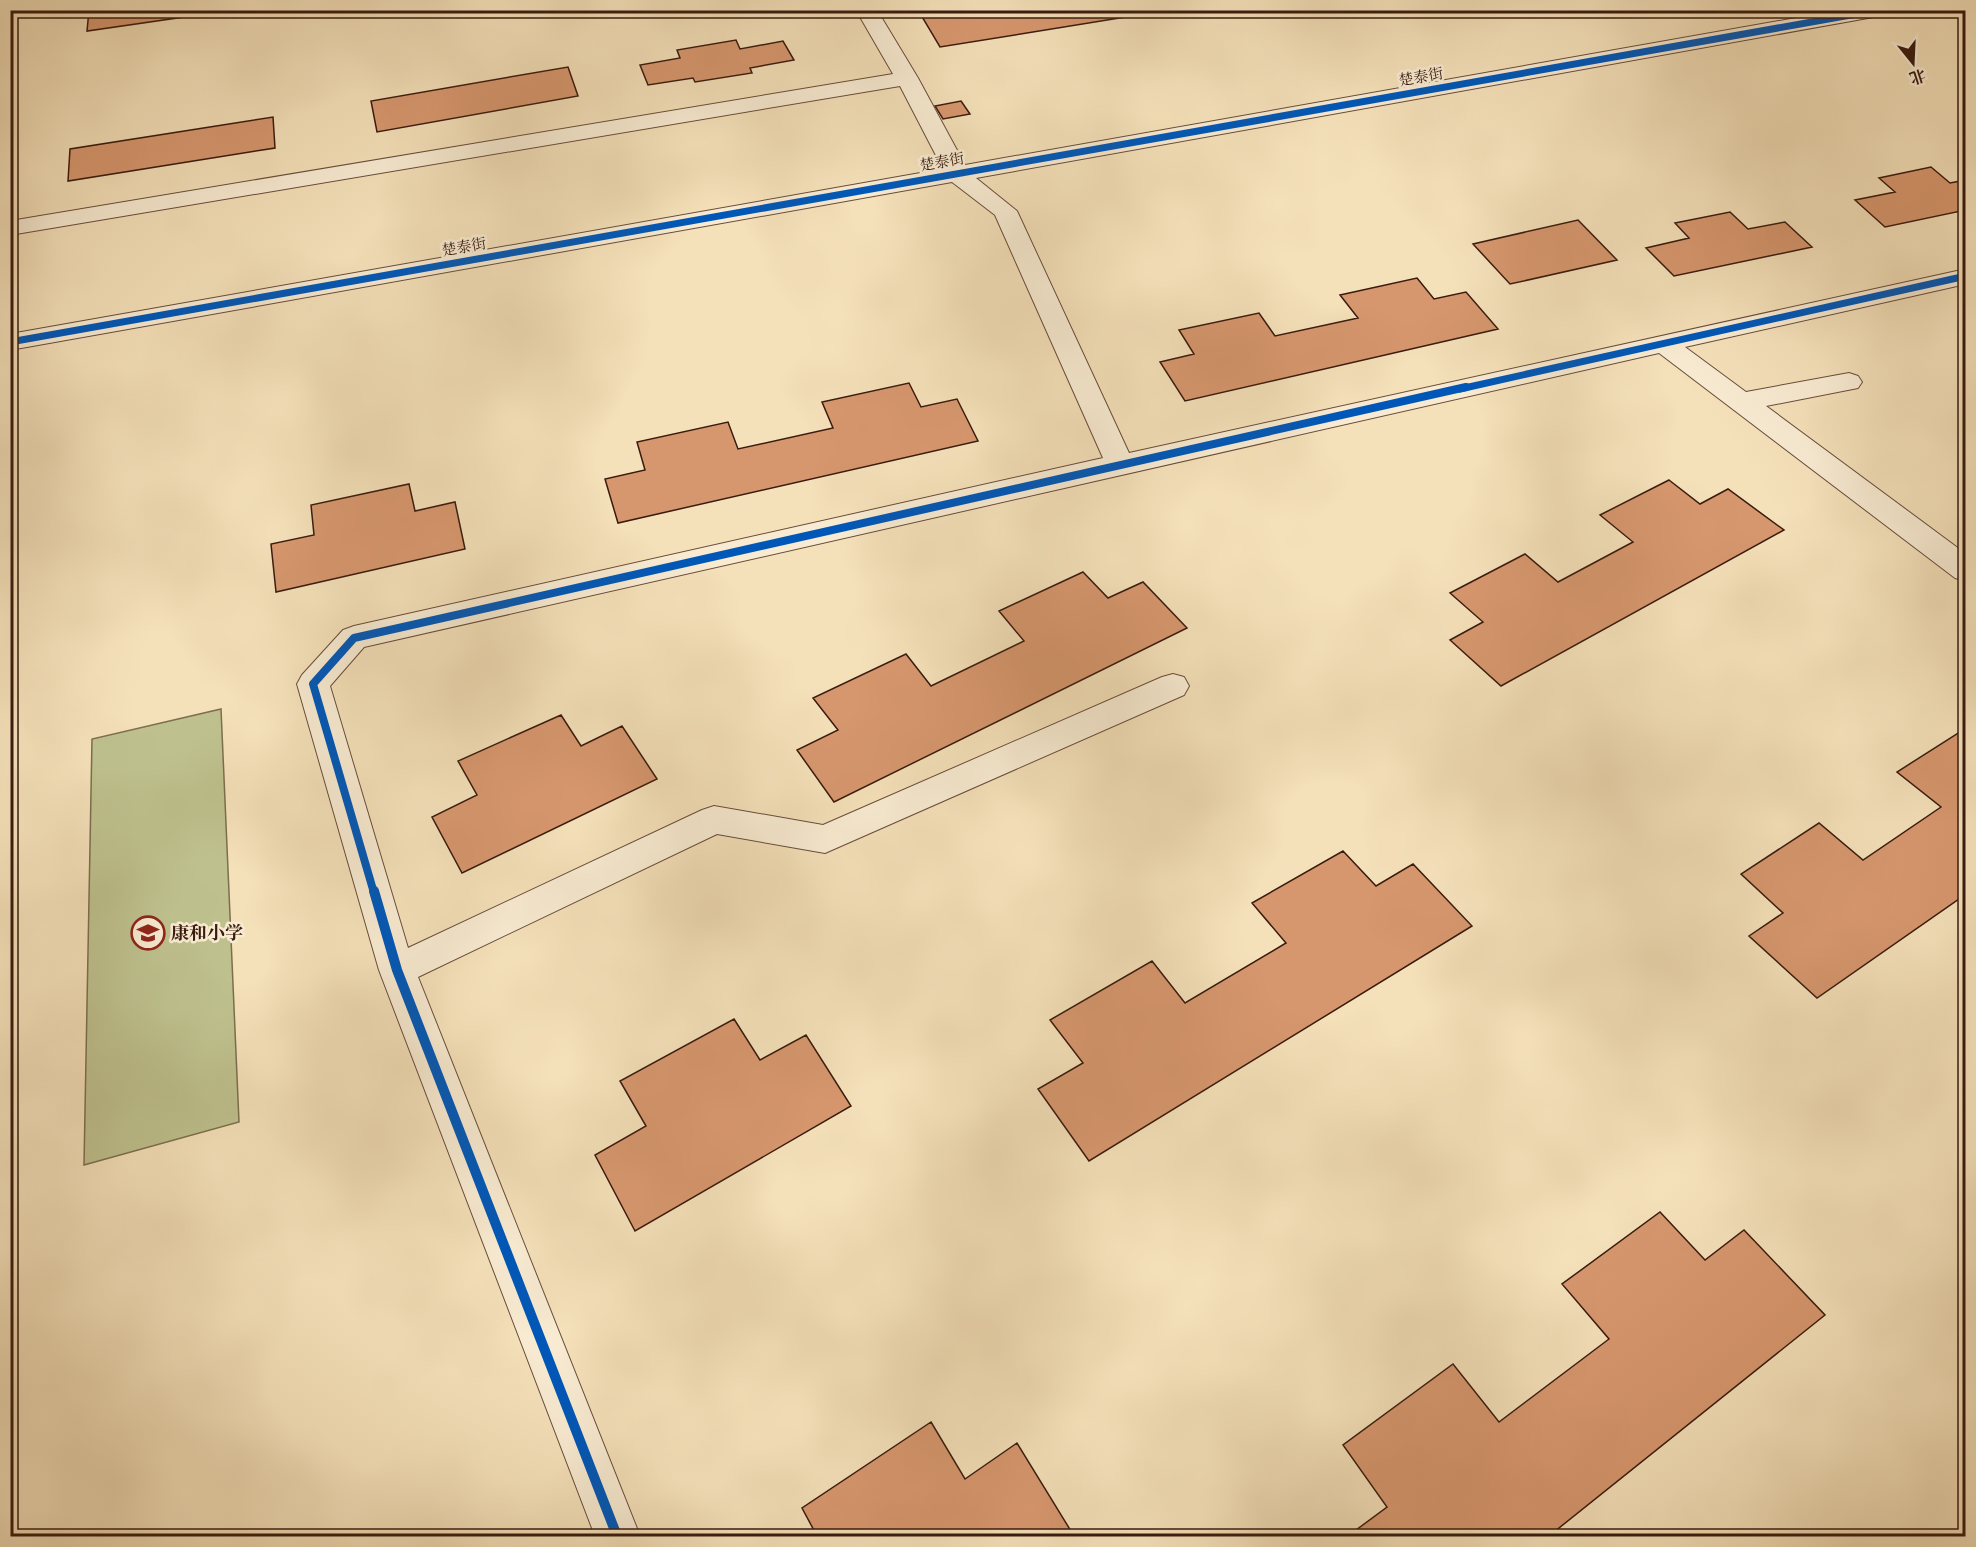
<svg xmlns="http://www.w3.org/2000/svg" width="1976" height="1547" font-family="'Old Standard TT','Noto Serif SC',serif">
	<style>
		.green { fill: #bec18e; stroke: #7c6e4e; stroke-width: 1.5 }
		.building { fill: #d7976e; stroke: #391b0f; stroke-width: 1.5 }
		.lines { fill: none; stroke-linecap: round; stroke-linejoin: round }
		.minor-casing { stroke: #684c3a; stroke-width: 2 }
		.minor { fill: #f8ebd2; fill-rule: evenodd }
		.cycleway-far2-casing { stroke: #f8ebd2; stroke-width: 10 }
		.cycleway-far1-casing { stroke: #f8ebd2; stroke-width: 12 }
		.cycleway-casing { stroke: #f8ebd2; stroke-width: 14 }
		.cycleway-far2 { stroke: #0057b8; stroke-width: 7 }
		.cycleway-far1 { stroke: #0057b8; stroke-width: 8 }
		.cycleway { stroke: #0057b8; stroke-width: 10 }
		.labels { text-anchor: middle; stroke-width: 5; stroke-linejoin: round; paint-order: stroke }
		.far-street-label { font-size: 15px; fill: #391b0f; stroke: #f8ebd2 }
		.poi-label { font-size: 18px; font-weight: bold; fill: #391b0f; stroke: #f8ebd2; text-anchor: start }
	</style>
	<rect width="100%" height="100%" fill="#f4e0b9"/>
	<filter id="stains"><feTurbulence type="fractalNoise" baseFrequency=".00333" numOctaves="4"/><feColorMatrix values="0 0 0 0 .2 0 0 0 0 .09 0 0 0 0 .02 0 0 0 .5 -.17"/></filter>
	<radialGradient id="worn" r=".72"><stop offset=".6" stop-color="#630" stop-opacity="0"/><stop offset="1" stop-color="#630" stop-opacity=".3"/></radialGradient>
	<path class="green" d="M221,709l18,413 -155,43 8,-426z"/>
	<path class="building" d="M89,10h144l-146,21z
		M918,10h251l-229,37z
		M736,40l4,9 43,-8 11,19 -44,8 2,5 -57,9 -2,-4 -45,7 -8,-20 40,-7 -3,-8z
		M568,67l10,29 -201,36 -6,-31z
		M961,101l9,13 -27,5 -8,-13z
		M273,117l2,31 -207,33 2,-32z
		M1931,167l19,16 16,-3v30l-81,17 -30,-27 40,-8 -16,-14z
		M1730,212l18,17 37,-7 27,25 -138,29 -28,-28 43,-10 -14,-15z
		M1578,220l39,40 -107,24 -37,-40z
		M1417,278l17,21 32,-7 32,37 -313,72 -25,-39 34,-8 -15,-24 80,-17 16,23 83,-18 -18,-23z
		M909,383l12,24 36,-8 21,42 -360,82 -13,-44 40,-9 -8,-28 91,-20 10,27 95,-21 -11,-26z
		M1669,480l31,24 28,-15 56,41 -283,156 -51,-46 33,-18 -33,-29 75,-39 33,28 75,-40 -33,-27z
		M409,484l6,27 40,-9 10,47 -189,43 -5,-48 43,-9 -3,-30z
		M1083,572l25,26 35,-16 44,46 -353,174 -37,-52 41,-20 -25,-32 93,-44 25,32 93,-45 -25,-30z
		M561,715l20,31 41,-20 35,53 -195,94 -30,-56 45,-22 -19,-34z
		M1966,728v166l-149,104 -68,-62 34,-23 -42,-39 78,-51 44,37 78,-53 -44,-35z
		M1343,851l33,35 37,-22 59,62 -383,235 -51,-72 45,-26 -33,-43 102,-59 33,42 101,-60 -34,-40z
		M734,1019l26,41 46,-25 45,71 -216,125 -40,-76 51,-29 -26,-45z
		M10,1145l6,30 -6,2z
		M1660,1212l45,48 39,-30 81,85 -276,221h-201l39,-29 -44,-62 110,-81 46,58 110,-83 -47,-55z
		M931,1422l34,57 52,-36 57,93h-257l-15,-28z"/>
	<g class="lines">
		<defs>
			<path id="minor" d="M856,10h21l41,68 47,87 876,-155h48l-3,4 -7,2 -903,162 41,33 112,242 837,-184v15l-281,63 61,45 103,-19 9,3 4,6 -4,6 -92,18 200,148v27l-11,-3 -296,-225 -1295,294 -34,39 78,262 294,-138 12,-4 109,19 339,-148 11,-3 11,3 5,9 -5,9 -359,158 -108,-19 -299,143 222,559h-45l-216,-566 -82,-286 5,-9 41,-45 11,-4 749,-168 -108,-243 -43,-33 -942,168v-16l933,-165 -43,-83 -890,149v-14l883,-147z"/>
		</defs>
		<use href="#minor" class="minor-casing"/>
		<use href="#minor" class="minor"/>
		<defs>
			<path id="cycleway-far2" d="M10,342l1869,-332
				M1460,389l506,-113"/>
			<path id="cycleway-far1" d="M374,893l-61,-209 41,-46 1112,-251"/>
			<path id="cycleway" d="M374,891l23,79 220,566"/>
		</defs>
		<use href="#cycleway-far2" class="cycleway-far2-casing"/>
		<use href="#cycleway-far1" class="cycleway-far1-casing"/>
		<use href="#cycleway" class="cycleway-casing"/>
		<use href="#cycleway-far2" class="cycleway-far2"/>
		<use href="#cycleway-far1" class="cycleway-far1"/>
		<use href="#cycleway" class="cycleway"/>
	</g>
	<defs>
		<symbol id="school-ring" viewBox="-11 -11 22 22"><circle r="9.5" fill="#f8ebd2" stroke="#8f2418" stroke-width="1.5"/><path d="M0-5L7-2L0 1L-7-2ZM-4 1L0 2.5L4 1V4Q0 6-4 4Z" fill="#8f2418"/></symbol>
	</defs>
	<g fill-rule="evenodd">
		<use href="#school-ring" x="129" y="914" width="38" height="38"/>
	</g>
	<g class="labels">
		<g class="far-street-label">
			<text transform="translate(1421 77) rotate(-10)" y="5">楚泰街</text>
			<text transform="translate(942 162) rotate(-10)" y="5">楚泰街</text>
			<text transform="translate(464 247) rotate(-10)" y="5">楚泰街</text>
		</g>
		<g class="poi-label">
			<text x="171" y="939">康和小学</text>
		</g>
	</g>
	<rect width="1976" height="1547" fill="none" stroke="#f4e0b9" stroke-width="36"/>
	<rect x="12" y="12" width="1952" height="1523" fill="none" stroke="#391b0f" stroke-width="3"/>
	<rect x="18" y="18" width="1940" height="1511" fill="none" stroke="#391b0f" stroke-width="1.5"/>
	<g transform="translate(1913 63) rotate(162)" stroke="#f8ebd2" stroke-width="4.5" paint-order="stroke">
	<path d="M0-4.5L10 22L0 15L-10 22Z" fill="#391b0f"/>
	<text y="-9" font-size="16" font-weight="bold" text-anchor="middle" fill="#391b0f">北</text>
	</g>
	<rect width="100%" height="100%" filter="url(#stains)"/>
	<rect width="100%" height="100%" fill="url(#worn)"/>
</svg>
